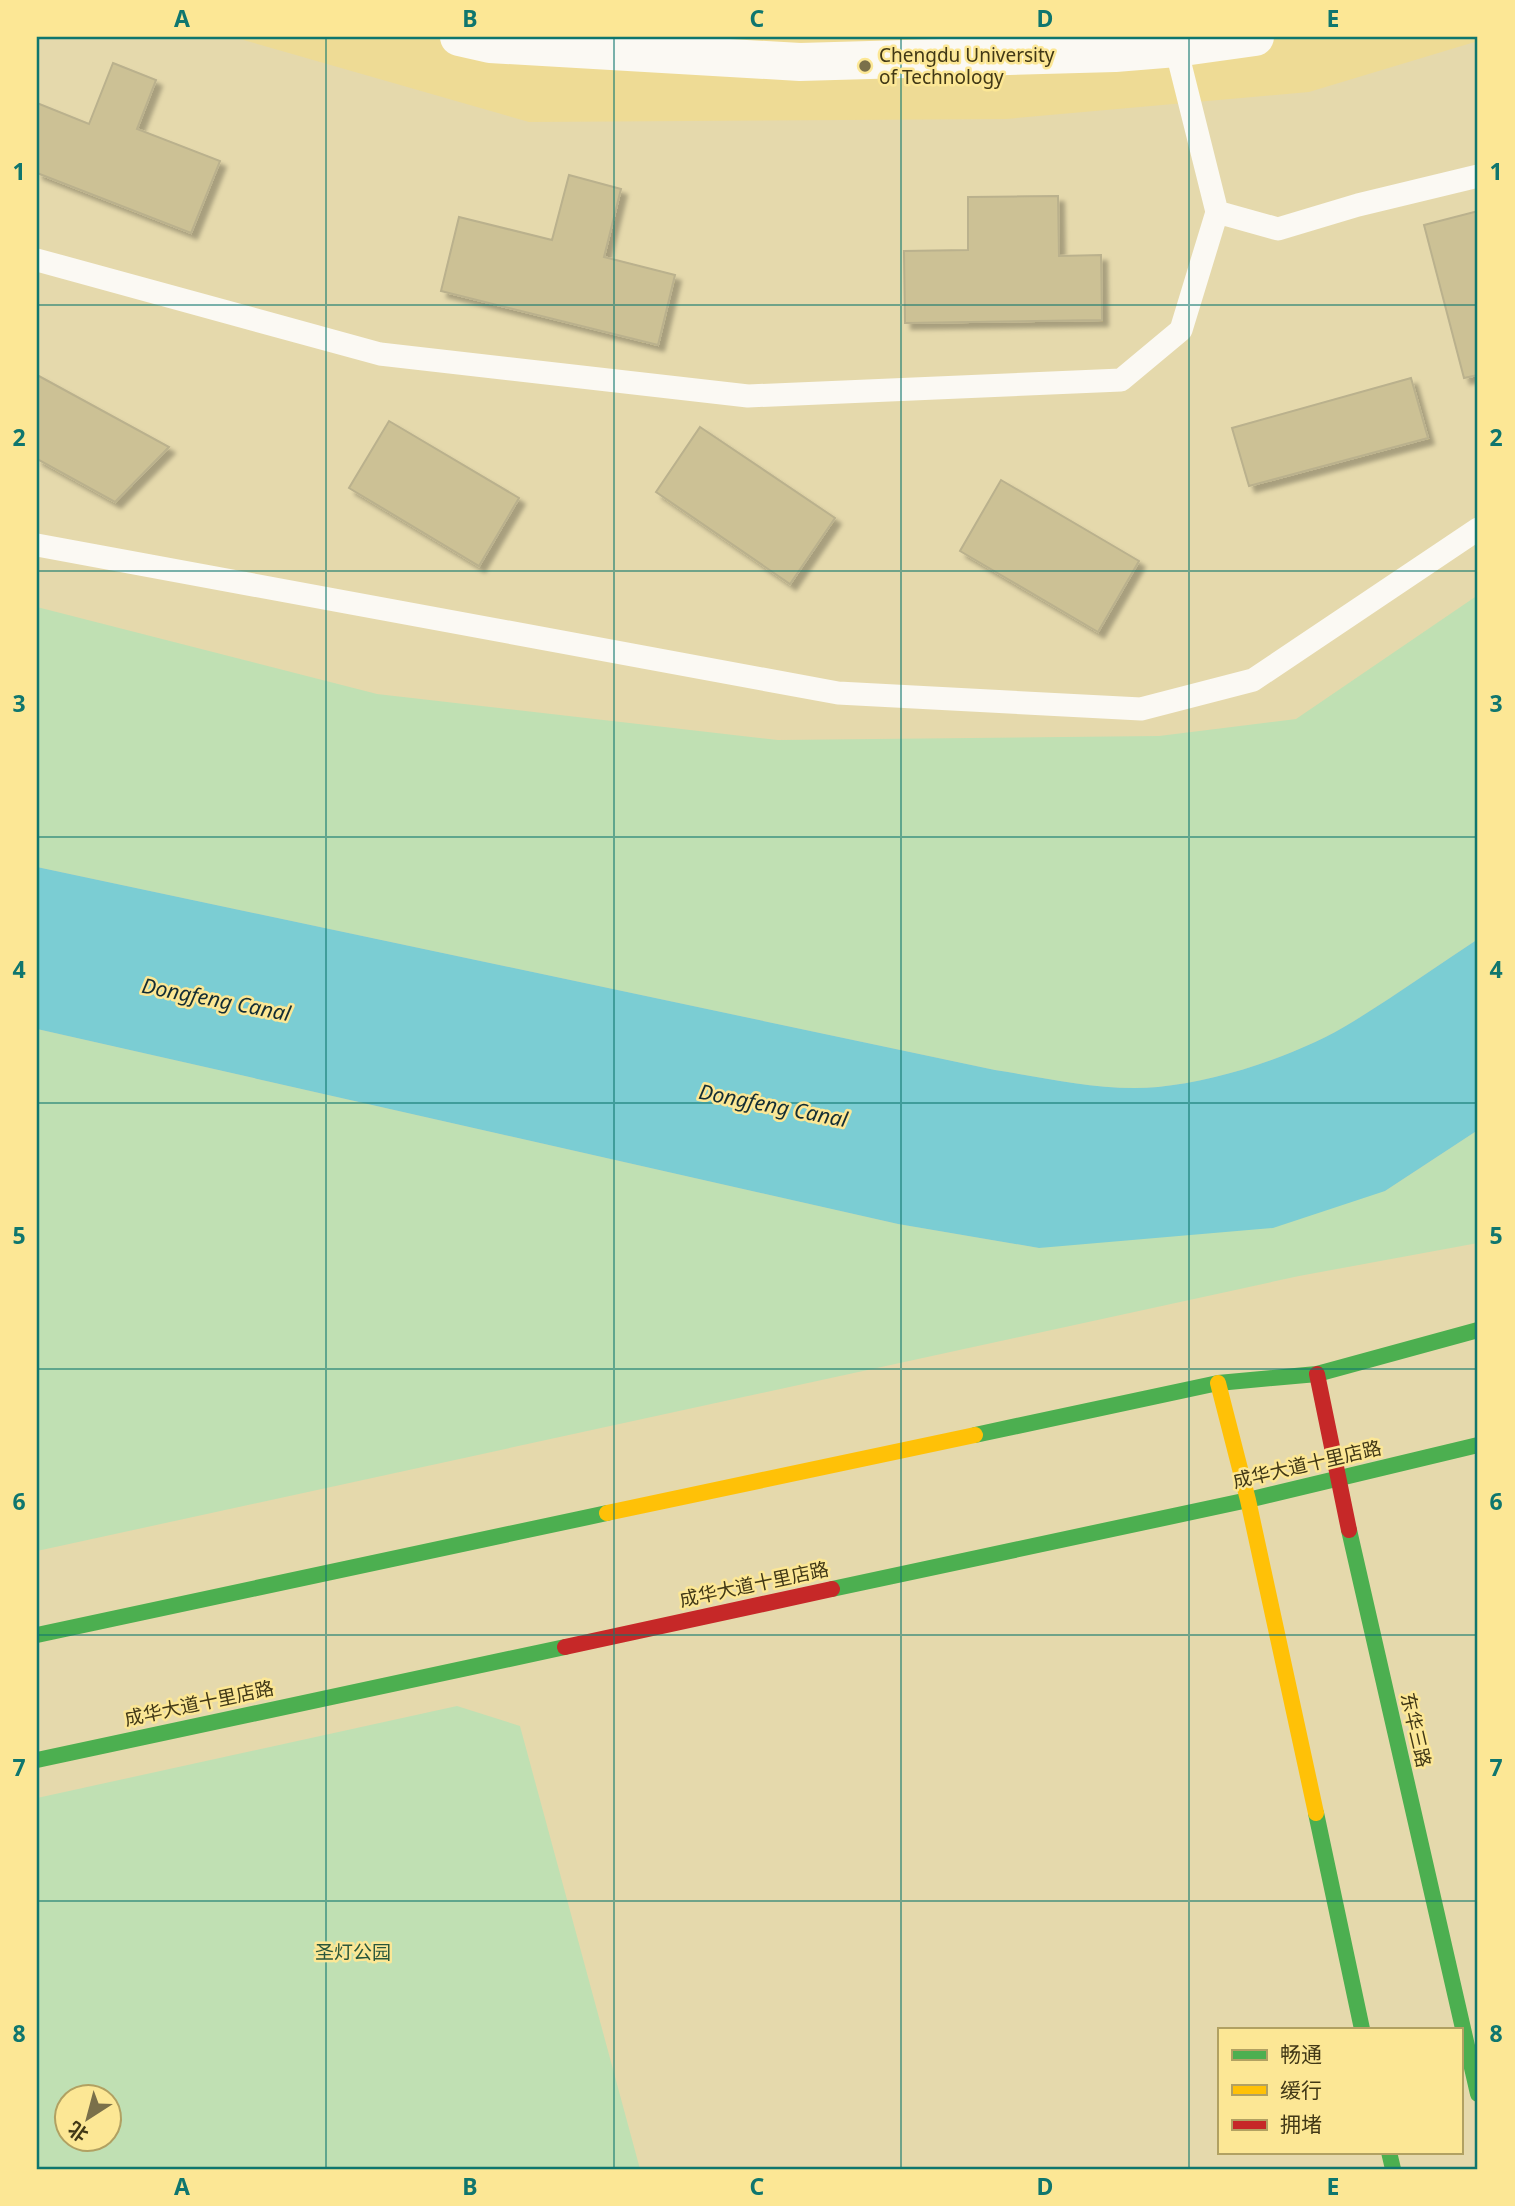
<svg xmlns="http://www.w3.org/2000/svg" width="1515" height="2206" font-family="'Noto Sans','Noto Sans SC',sans-serif">
	<style>
		.built { fill: #eedb95 }
		.green { fill: #c0e0b3; fill-rule: evenodd }
		.water { fill: #7bcdd3 }
		.building { fill: #ccc195; stroke: #bab18d; stroke-width: 2; filter: url(#shadow) }
		.lines { fill: none; stroke-linecap: round; stroke-linejoin: round }
		.lane { stroke: #fbf9f3; stroke-width: 23 }
		.street { stroke: #fbf9f3; stroke-width: 38 }
		.fast { stroke: #4caf50; stroke-width: 16 }
		.slow { stroke: #ffc107; stroke-width: 16 }
		.jam { stroke: #c62828; stroke-width: 16 }
		.grid { fill: none; stroke: #0f766e; stroke-width: 2; stroke-opacity: 0.55 }
		.poi-dot { fill: #7a704a; stroke: #fce795; stroke-width: 2.5 }
		.labels { text-anchor: middle; stroke-width: 5; stroke-linejoin: round; paint-order: stroke }
		.poi-label { font-size: 19px; fill: #413816; stroke: #fce795; text-anchor: start }
		.street-label { font-size: 19px; fill: #413816; stroke: #fce795 }
		.park-label { font-size: 19px; fill: #28563b; stroke: #fce795 }
		.water-label { font-size: 21px; font-style: italic; fill: #132d34; stroke: #fce795 }
		.neatline { fill: none; stroke: #0f766e; stroke-width: 2.5 }
		.grid-label { font-size: 23px; text-anchor: middle; font-weight: bold; fill: #0f766e }
	</style>
	<defs>
		<filter id="shadow"><feDropShadow dx="6" dy="6" stdDeviation="2" flood-color="#0004"/></filter>
	</defs>
	<rect width="100%" height="100%" fill="#e5d9ac"/>
	<path class="built" d="M233,37h1245v4l-169,51 -303,27 -477,3z"/>
	<path class="green" d="M1478,595v344c-41,27 -82,56 -124,82 -53,33 -133,60 -196,66 -54,5 -110,-9 -163,-17l-958,-203v-260l340,87 401,46 381,-4 137,-17z
		M37,1029l861,195 141,24 346,-57 93,-61v113l-179,33 -1262,275z
		M457,1706l63,20 120,443h-603v-371zM66,2098h42v42h-42z"/>
	<path class="water" d="M37,867l958,203c53,8 109,22 163,17 63,-6 143,-33 196,-66 42,-26 83,-55 124,-82v191l-93,61 -112,37 -234,20 -141,-24 -861,-195z"/>
	<path class="building" d="M113,63l43,17 -19,49 83,32 -29,72 -154,-60v-70l52,21z
		M569,175l52,14 -17,68 71,18 -17,70 -217,-54 18,-74 93,23z
		M1058,196l1,60 42,-1 1,65 -197,3 -1,-72 64,-1v-53z
		M1478,211v164l-14,3 -40,-153z
		M37,375l132,72 -54,55 -78,-43z
		M1411,378l17,60 -179,48 -17,-58z
		M389,421l130,77 -40,68 -130,-78z
		M700,427l135,91 -45,66 -134,-92z
		M1001,480l138,81 -41,71 -138,-81z"/>
	<g class="lines">
		<path class="lane" d="M1176,48l41,164
			M37,260l343,94 368,42 373,-16 60,-50 36,-118 61,17 80,-24 120,-29
			M37,545l801,148 303,16 112,-29 225,-151"/>
		<path class="street" d="M459,37l31,7 310,18 315,-9 61,-5 79,-11"/>
		<path class="fast" d="M975,1435l243,-52 99,-9 161,-44
			M1349,1530l129,564
			M832,1589l416,-89 230,-55
			M37,1635l570,-122
			M37,1760l528,-113
			M1316,1813l46,216
			M1389,2152l4,17"/>
		<path class="slow" d="M1218,1383l30,117 68,313
			M607,1513l368,-78"/>
		<path class="jam" d="M1317,1374l32,156
			M565,1647l267,-58"/>
	</g>
	<path class="grid" d="M326,37v2132M614,37v2132M901,37v2132M1189,37v2132M37,305h1441M37,571h1441M37,837h1441M37,1103h1441M37,1369h1441M37,1635h1441M37,1901h1441"/>
	<circle class="poi-dot" cx="865" cy="66" r="7"/>
	<g class="labels">
		<g class="poi-label">
			<text x="879" y="62">Chengdu University<tspan x="879" dy="22">of Technology</tspan></text>
		</g>
		<g class="street-label">
			<text transform="translate(1307 1464) rotate(-13)" y="7">成华大道十里店路</text>
			<text transform="translate(754 1584) rotate(-12)" y="7">成华大道十里店路</text>
			<text transform="translate(199 1703) rotate(-12)" y="7">成华大道十里店路</text>
			<text transform="translate(1416 1730) rotate(77)" y="7">东华三路</text>
		</g>
		<g class="park-label">
			<text x="353" y="1959">圣灯公园</text>
		</g>
		<g class="water-label">
			<text transform="translate(216 1000) rotate(11)" y="7">Dongfeng Canal</text>
			<text transform="translate(773 1106) rotate(11)" y="7">Dongfeng Canal</text>
		</g>
	</g>
	<rect width="1515" height="2206" fill="none" stroke="#fce795" stroke-width="77"/>
	<rect x="1218" y="2028" width="245" height="126" fill="#fce795" stroke="#b1a162" stroke-width="2"/>
	<rect x="1232" y="2050" width="35" height="10" fill="#4caf50" stroke="#b1a162" stroke-width="2"/>
	<text x="1280" y="2062" font-size="21" fill="#413816">畅通</text>
	<rect x="1232" y="2085" width="35" height="10" fill="#ffc107" stroke="#b1a162" stroke-width="2"/>
	<text x="1280" y="2098" font-size="21" fill="#413816">缓行</text>
	<rect x="1232" y="2120" width="35" height="10" fill="#c62828" stroke="#b1a162" stroke-width="2"/>
	<text x="1280" y="2132" font-size="21" fill="#413816">拥堵</text>
	<g transform="translate(88 2118) rotate(216)"><circle r="33" fill="#fce795" stroke="#b1a162" stroke-width="2"/>
	<path d="M0-5L12 26L0 18L-12 26Z" fill="#7a704a"/>
	<text y="-10" font-size="19" font-weight="bold" text-anchor="middle" fill="#413816">北</text>
	</g>
	<rect x="38" y="38" width="1438" height="2130" class="neatline"/>
	<g class="grid-label">
		<text x="182" y="27">A</text>
		<text x="470" y="27">B</text>
		<text x="757" y="27">C</text>
		<text x="1045" y="27">D</text>
		<text x="1333" y="27">E</text>
		<text x="19" y="180">1</text>
		<text x="1496" y="180">1</text>
		<text x="19" y="446">2</text>
		<text x="1496" y="446">2</text>
		<text x="19" y="712">3</text>
		<text x="1496" y="712">3</text>
		<text x="19" y="978">4</text>
		<text x="1496" y="978">4</text>
		<text x="19" y="1244">5</text>
		<text x="1496" y="1244">5</text>
		<text x="19" y="1510">6</text>
		<text x="1496" y="1510">6</text>
		<text x="19" y="1776">7</text>
		<text x="1496" y="1776">7</text>
		<text x="19" y="2042">8</text>
		<text x="1496" y="2042">8</text>
		<text x="182" y="2195">A</text>
		<text x="470" y="2195">B</text>
		<text x="757" y="2195">C</text>
		<text x="1045" y="2195">D</text>
		<text x="1333" y="2195">E</text>
	</g>
</svg>
